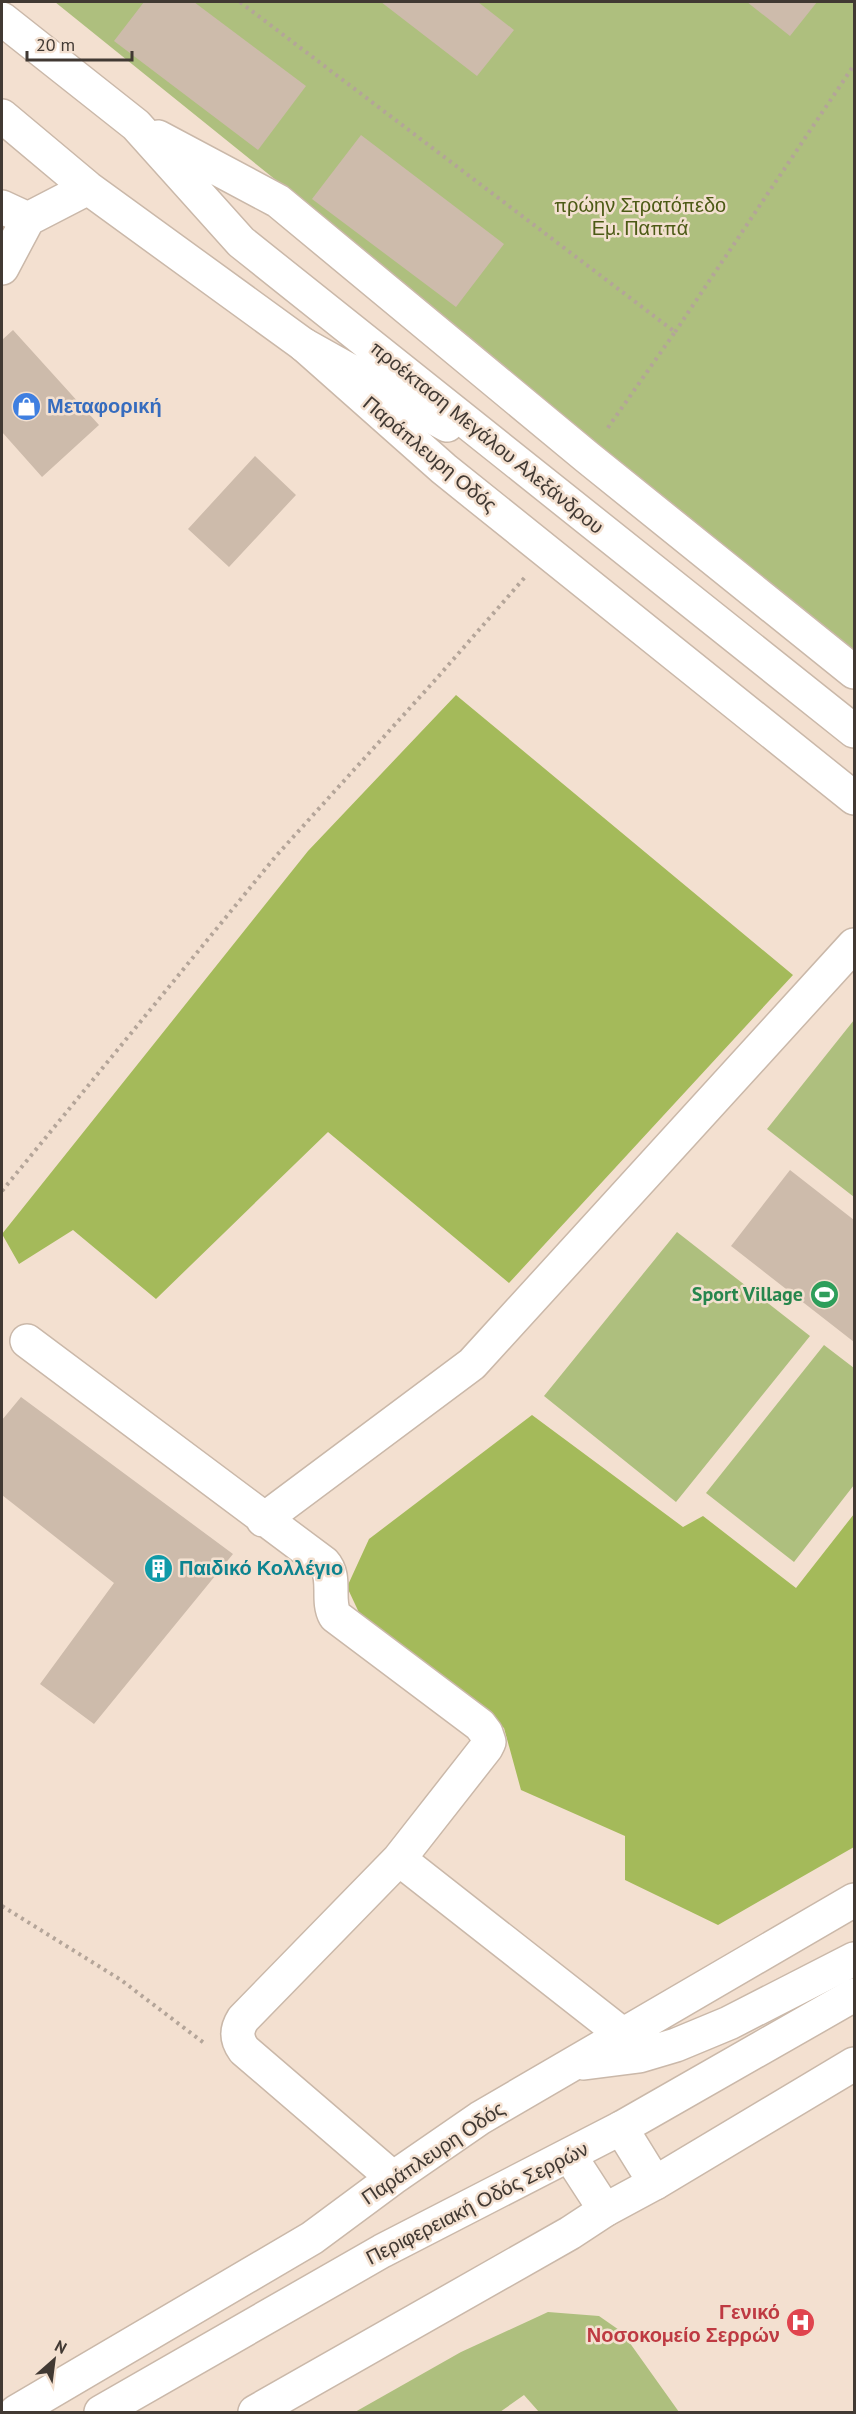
<svg xmlns="http://www.w3.org/2000/svg" width="856" height="2414" font-family="'PT Sans',sans-serif">
	<style>
		.green { fill: #aebf7e }
		.forest { fill: #a4ba5a }
		.building { fill: #cdbbab }
		.lines { fill: none; stroke-linecap: round; stroke-linejoin: round }
		.minor-casing { stroke: #cab8a9; stroke-width: 36 }
		.major-casing { stroke: #cab8a9; stroke-width: 36 }
		.path { stroke: #b4a599; stroke-width: 4; stroke-dasharray: 3 4.5; stroke-linecap: butt }
		.minor { stroke: #fff; stroke-width: 33 }
		.major { stroke: #fff; stroke-width: 33 }
		.labels { text-anchor: middle; stroke-width: 5; stroke-linejoin: round; paint-order: stroke }
		.park-label { font-size: 20px; fill: #4c5a15; stroke: #f3e0d0 }
		.shop-label { font-size: 20px; font-weight: bold; fill: #366cbe; stroke: #f3e0d0; text-anchor: start }
		.street-label { font-size: 20px; fill: #413933; stroke: #f3e0d0 }
		.leisure-label { font-size: 20px; font-weight: bold; fill: #27864d; stroke: #f3e0d0; text-anchor: end }
		.culture-label { font-size: 20px; font-weight: bold; fill: #0d838f; stroke: #f3e0d0; text-anchor: start }
		.health-label { font-size: 20px; font-weight: bold; fill: #be3a42; stroke: #f3e0d0; text-anchor: end }
	</style>
	<rect width="100%" height="100%" fill="#f3e0d0"/>
	<path class="green" d="M55,2h799v657l-562,-466z
		M854,1020v177l-87,-68z
		M677,1232l133,104 -134,166 -132,-106z
		M824,1345l30,23v117l-60,77 -88,-69z
		M548,2312l51,4 23,16 57,80h-140l-15,-17 -24,17h-145l106,-60z"/>
	<path class="forest" d="M456,695l337,280 -284,308 -181,-151 -172,167 -83,-69 -54,34 -17,-30 306,-383z
		M532,1415l151,112 20,-11 93,72 58,-74v333l-136,78 -93,-45v-44l-104,-46 -17,-62 -142,-109 -15,-32 22,-48z"/>
	<path class="building" d="M144,2h50l112,84 -48,64 -144,-109z
		M381,2h97l36,28 -37,46z
		M747,2h70l-27,34z
		M361,135l143,109 -48,63 -144,-108z
		M13,330l86,95 -57,52 -40,-45v-92z
		M255,456l41,39 -67,72 -41,-38z
		M790,1170l64,50v122l-123,-96z
		M21,1397l212,157 -139,170 -54,-40 74,-101 -112,-88v-75z"/>
	<g class="lines">
		<defs>
			<path id="minor" d="M2,116l86,72 216,157 140,124 410,329
				M2,207l26,12
				M2,268l26,-49 60,-31
				M27,1341l297,222c13,14 2,37 11,53l145,109 6,8 3,9 -3,6 -87,111 -156,160c-7,11 -7,20 1,31l149,128
				M263,1520l209,-156 382,-419
				M399,1859l223,175
				M584,2063l55,-7 37,-11 53,-22 125,-64
				M621,2128l34,55
				M570,2156l35,54
				M16,2412l296,-174 81,-60 87,-60 374,-218"/>
			<path id="major" d="M2,19l134,106 105,117 613,489
				M158,137l120,64 309,256 267,215
				M304,345l143,80
				M101,2412l281,-161 239,-123 233,-133
				M255,2412l315,-179 35,-23 50,-27 199,-119"/>
		</defs>
		<use href="#minor" class="minor-casing"/>
		<use href="#major" class="major-casing"/>
		<path class="path" d="M240,2l435,330 -68,97
			M675,332l179,-267
			M2,1191l274,-335 161,-178 89,-102
			M2,1906l119,74 83,63"/>
		<use href="#minor" class="minor"/>
		<use href="#major" class="major"/>
	</g>
	<defs>
		<symbol id="shop-disc" viewBox="-11 -11 22 22"><circle r="9.5" fill="#3f7fe0" stroke="#f3e0d0"/><path d="M-5-2.5h2.3a2.7 3.5 0 0 1 5.4 0H5L5.5 6h-11ZM-1.5-2.5h3a1.5 2.3 0 0 0-3 0Z" fill="#fff"/></symbol>
		<symbol id="stadium-disc" viewBox="-11 -11 22 22"><circle r="9.5" fill="#2e9e5b" stroke="#f3e0d0"/><path d="M0-5a6.5 5 0 1 0 0 10a6.5 5 0 1 0 0-10ZM-3.5-1.8h7v3.6h-7Z" fill="#fff"/></symbol>
		<symbol id="building-disc" viewBox="-11 -11 22 22"><circle r="9.5" fill="#0f9aa8" stroke="#f3e0d0"/><path d="M-4-6H4V6H1V3H-1V6H-4ZM-2.5-4.3h1.7v1.8h-1.7ZM.8-4.3h1.7v1.8H.8ZM-2.5-1h1.7V.8h-1.7ZM.8-1h1.7V.8H.8Z" fill="#fff"/></symbol>
		<symbol id="hospital-disc" viewBox="-11 -11 22 22"><circle r="9.5" fill="#e0444e" stroke="#f3e0d0"/><path d="M-5-5h3v3.5h4V-5h3V5h-3V1.5h-4V5h-3Z" fill="#fff"/></symbol>
	</defs>
	<g fill-rule="evenodd">
		<use href="#shop-disc" x="10" y="390" width="33" height="33"/>
		<use href="#stadium-disc" x="808" y="1278" width="33" height="33"/>
		<use href="#building-disc" x="142" y="1552" width="33" height="33"/>
		<use href="#hospital-disc" x="784" y="2306" width="33" height="33"/>
	</g>
	<g class="labels">
		<g class="park-label">
			<text x="640" y="212">πρώην Στρατόπεδο<tspan x="640" dy="23">Εμ. Παππά</tspan></text>
		</g>
		<g class="shop-label">
			<text x="47" y="413">Μεταφορική</text>
		</g>
		<g class="street-label">
			<text transform="translate(487 437) rotate(39)" y="7">προέκταση Μεγάλου Αλεξάνδρου</text>
			<text transform="translate(430 454) rotate(40)" y="7">Παράπλευρη Οδός</text>
			<text transform="translate(433 2153) rotate(-34)" y="7">Παράπλευρη Οδός</text>
			<text transform="translate(477 2203) rotate(-27)" y="7">Περιφερειακή Οδός Σερρών</text>
		</g>
		<g class="leisure-label">
			<text x="803" y="1301">Sport Village</text>
		</g>
		<g class="culture-label">
			<text x="179" y="1575">Παιδικό Κολλέγιο</text>
		</g>
		<g class="health-label">
			<text x="780" y="2319">Γενικό<tspan x="780" dy="23">Νοσοκομείο Σερρών</tspan></text>
		</g>
	</g>
	<rect width="856" height="2414" fill="none" stroke="#413933" stroke-width="6"/>
	<g transform="translate(54 2360) rotate(28)" stroke="#f3e0d0" stroke-width="4.5" paint-order="stroke">
	<path d="M0-4.5L10 22L0 15L-10 22Z" fill="#413933"/>
	<text y="-9" font-size="16" font-weight="bold" text-anchor="middle" fill="#413933">N</text>
	</g>
	<path d="M27 51v9h105v-9" fill="none" stroke="#413933" stroke-width="3"/>
	<text x="36" y="51" font-size="18" fill="#413933" stroke="#f3e0d0" stroke-width="4.5" paint-order="stroke">20 m</text>
</svg>
